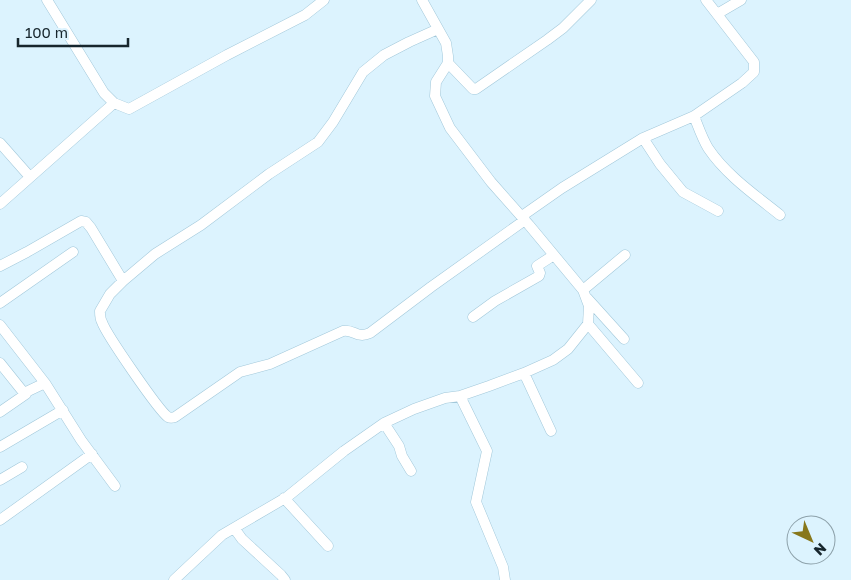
<svg xmlns="http://www.w3.org/2000/svg" width="851" height="580" font-family="'Golos Text',sans-serif">
	<style>
		.lines { fill: none; stroke-linecap: round; stroke-linejoin: round }
		.minor-casing { stroke: #a2c8da; stroke-width: 11 }
		.minor { stroke: #fff; stroke-width: 10 }
	</style>
	<rect width="100%" height="100%" fill="#dcf3fe"/>
	<g class="lines">
		<defs>
			<path id="minor" d="M47,0l57,93 10,10 15,6 98,-54 78,-40 19,-15
				M717,14l24,-14
				M438,29l-29,13 -25,13 -21,17 -30,50 -15,20 -49,32 -68,51 -46,29 -32,27 -13,13 -10,17c0,3 0,8 2,11 4,12 57,89 66,95 2,1 4,1 7,0l65,-45 30,-8 73,-33c11,-2 14,8 27,2l61,-46 94,-67
				M448,63l25,26h3l71,-49 16,-12 28,-28
				M694,116c4,10 8,22 14,32 18,27 47,47 72,67
				M643,138l17,26 23,28 35,19
				M0,143l30,34
				M0,204l114,-101
				M522,216l40,-28 81,-50 51,-22 48,-33 12,-11v-10l-48,-62
				M0,266l27,-14 54,-31 5,1 5,6 32,53
				M583,290l42,-35
				M587,298l37,41
				M0,303l73,-51
				M473,317l22,-16 44,-25 1,-3 -3,-7 17,-11
				M588,324l50,59
				M0,325l45,58 36,57 34,46
				M0,363l24,30 21,-10
				M524,373l27,58
				M460,396l27,55 -11,51 27,65 2,13
				M0,412l26,-18
				M384,423l15,23 3,10 9,15
				M0,447l63,-37
				M0,480l22,-13
				M284,498l44,48
				M0,520l92,-66
				M234,528l8,11 39,36 4,5
				M174,580l48,-45 65,-38 57,-46 40,-28 30,-14 31,-11 15,-2 29,-10 35,-13 29,-13 15,-11 20,-25 1,-18 -6,-16 -54,-65 -38,-43 -41,-54 -15,-32 1,-14 12,-19v-7l-2,-13 -24,-43"/>
		</defs>
		<use href="#minor" class="minor-casing"/>
		<use href="#minor" class="minor"/>
	</g>
	<g transform="translate(811 540) rotate(136)"><circle r="24" fill="#dcf3fe" stroke="#8da1aa"/>
	<path d="M0-4L9 19L0 12L-9 19Z" fill="#87771b"/>
	<text y="-8" font-size="14" font-weight="bold" text-anchor="middle" fill="#17262d">N</text>
	</g>
	<path d="M18 38v8h110v-8" fill="none" stroke="#17262d" stroke-width="2.5"/>
	<text x="25" y="38" font-size="15" fill="#17262d" stroke="#dcf3fe" stroke-width="4" paint-order="stroke">100 m</text>
</svg>
